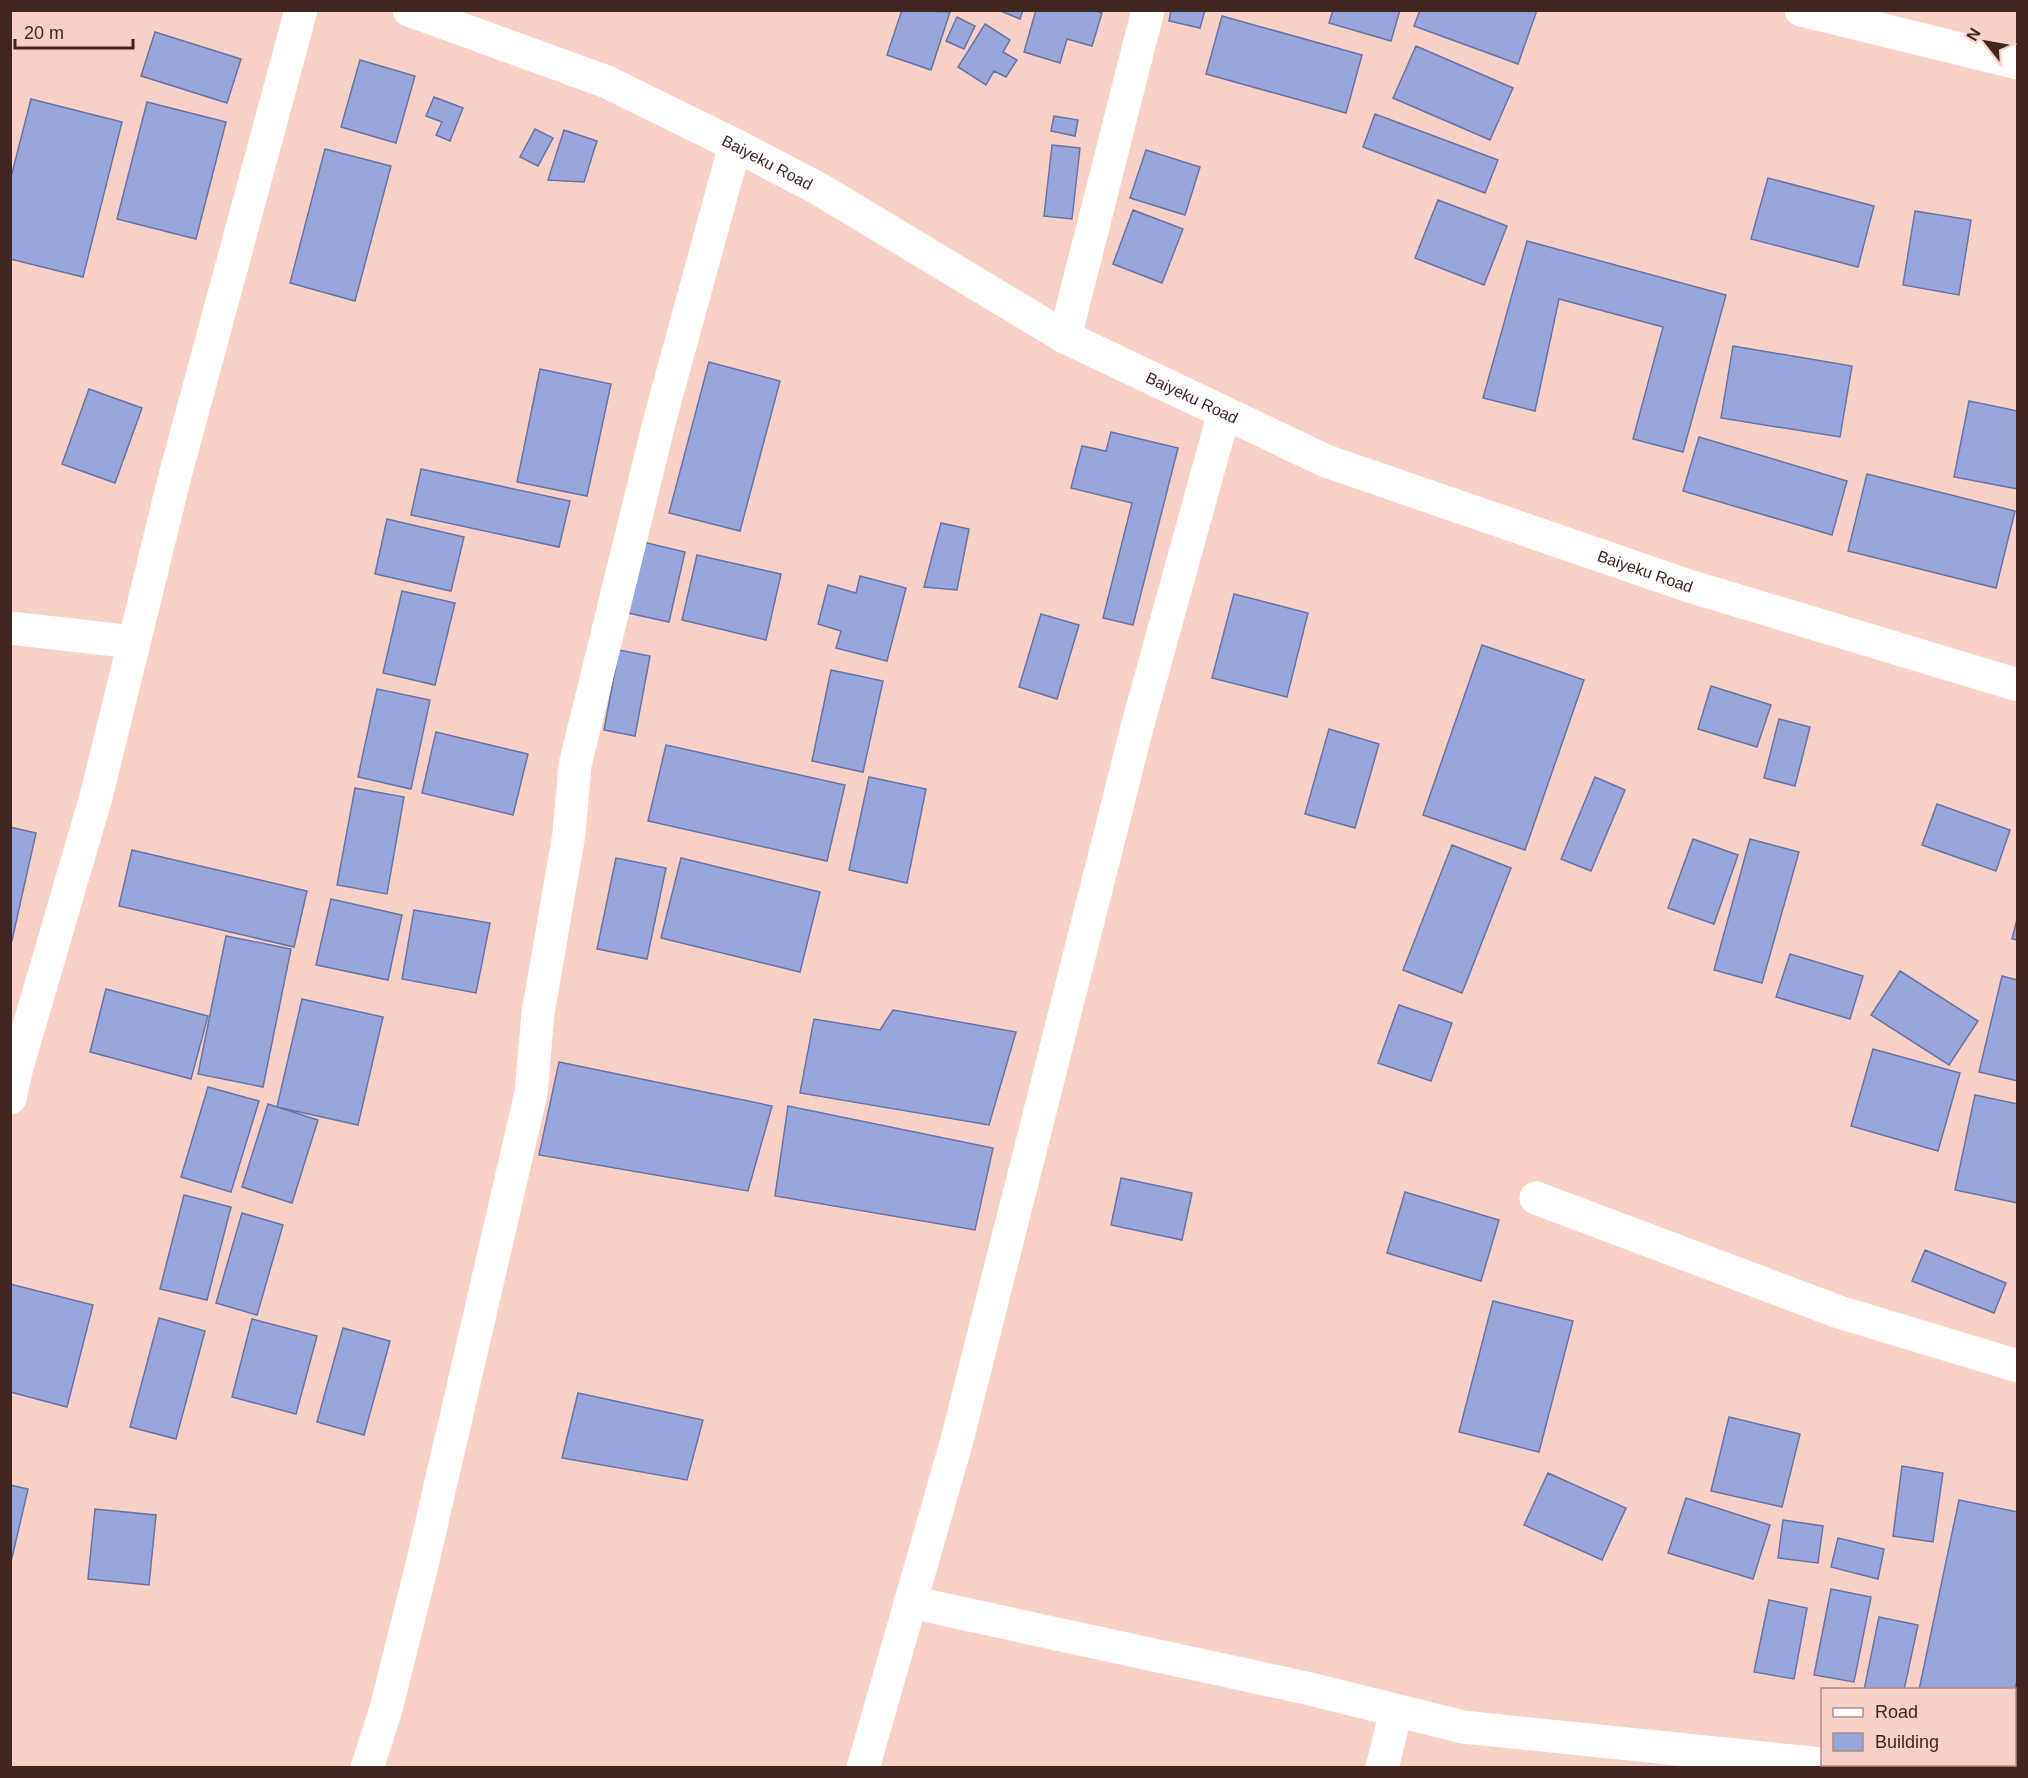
<svg xmlns="http://www.w3.org/2000/svg" width="2028" height="1778" font-family="Helvetica,sans-serif">
	<style>
		.building { fill: #98a6dc; stroke: #6774a7; stroke-width: 1.5 }
		.lines { fill: none; stroke-linecap: round; stroke-linejoin: round }
		.street { stroke: #fff; stroke-width: 33 }
		.secondary { stroke: #fff; stroke-width: 33 }
		.labels { text-anchor: middle; stroke-width: 4.5; stroke-linejoin: round; paint-order: stroke }
		.street-label { font-size: 16px; fill: #3f2620; stroke: #f9d0c6 }
	</style>
	<rect width="100%" height="100%" fill="#f9d0c6"/>
	<path class="building" d="M902,10l48,2 -19,58 -44,-15z
		M998,10h25l-3,9z
		M1036,10h57l9,3 -10,33 -25,-7 -7,24 -36,-11z
		M1171,10h34l-5,18 -31,-7z
		M1333,10h67l-9,31 -62,-18z
		M1420,10h117l-19,54 -104,-38z
		M1222,16l140,39 -16,58 -140,-39z
		M957,17l18,9 -11,23 -18,-8z
		M985,24l25,16 -7,12 14,8 -11,17 -12,-6 -8,14 -28,-18z
		M155,32l86,27 -14,44 -86,-27z
		M1416,46l97,42 -23,52 -97,-42z
		M360,60l55,16 -19,67 -55,-16z
		M434,97l29,11 -13,33 -14,-6 6,-13 -16,-6z
		M31,99l91,23 -39,155 -73,-18v-78z
		M147,102l79,20 -30,117 -79,-20z
		M1375,114l123,46 -13,33 -122,-46z
		M1054,116l24,4 -3,16 -24,-5z
		M535,129l18,9 -15,28 -18,-9z
		M564,130l33,11 -13,41 -36,-2z
		M1052,145l28,3 -8,71 -28,-3z
		M325,149l66,17 -36,135 -65,-18z
		M1146,150l54,17 -15,48 -55,-17z
		M1768,178l106,28 -16,61 -107,-28z
		M1438,200l69,26 -23,59 -69,-27z
		M1133,210l50,19 -21,54 -49,-19z
		M1915,211l56,9 -12,75 -56,-10z
		M1527,241l199,54 -43,157 -50,-13 30,-112 -104,-28 -24,112 -52,-13z
		M1733,346l119,20 -12,71 -119,-19z
		M709,362l71,19 -40,150 -71,-18z
		M540,369l71,15 -24,112 -70,-14z
		M89,389l53,19 -27,75 -53,-19z
		M1969,401l49,10v78l-64,-12z
		M1111,432l67,16 -45,177 -30,-7 29,-115 -61,-15 11,-42 24,5z
		M1699,437l148,44 -15,54 -149,-44z
		M421,469l149,32 -11,46 -148,-32z
		M1867,474l148,37 -19,77 -148,-37z
		M387,519l77,18 -13,54 -76,-17z
		M941,523l28,6 -12,61 -33,-3z
		M639,541l46,11 -16,70 -46,-10z
		M697,555l84,19 -15,66 -84,-20z
		M860,576l46,12 -19,73 -51,-13 5,-17 -23,-7 10,-39 28,8z
		M402,591l53,12 -20,82 -52,-12z
		M1234,594l74,19 -21,84 -75,-19z
		M1041,614l38,11 -22,74 -38,-12z
		M1482,645l102,35 -59,170 -102,-35z
		M619,650l31,6 -15,80 -31,-6z
		M831,670l52,11 -20,91 -51,-11z
		M1711,686l60,19 -14,42 -59,-18z
		M377,689l53,11 -19,89 -53,-12z
		M1779,719l31,8 -15,59 -31,-8z
		M1329,729l50,15 -24,84 -50,-14z
		M436,732l92,22 -15,61 -91,-22z
		M666,745l179,40 -18,76 -179,-40z
		M869,777l57,12 -19,94 -58,-13z
		M1595,777l30,13 -34,81 -30,-12z
		M355,788l49,9 -17,97 -50,-9z
		M1937,804l73,26 -14,41 -74,-26z
		M10,827l26,6 -26,116z
		M1693,839l45,16 -24,69 -46,-16z
		M1750,839l49,13 -37,131 -48,-13z
		M1452,845l59,23 -49,125 -59,-23z
		M132,850l175,41 -13,56 -175,-41z
		M616,858l50,10 -19,91 -50,-10z
		M681,858l139,34 -20,80 -139,-34z
		M331,899l71,16 -14,65 -72,-15z
		M414,910l76,13 -14,70 -74,-14z
		M2018,915v25l-6,-1z
		M226,936l65,13 -28,138 -65,-13z
		M1790,954l73,22 -13,43 -74,-22z
		M1900,971l78,50 -29,44 -78,-50z
		M2002,976l16,4v101l-39,-9z
		M106,989l102,27 -17,63 -101,-27z
		M302,999l81,18 -25,108 -81,-18z
		M1399,1005l53,18 -21,58 -53,-18z
		M893,1010l123,22 -27,93 -189,-32 14,-74 66,11z
		M1873,1049l87,24 -22,78 -87,-25z
		M559,1062l213,44 -24,85 -209,-36z
		M208,1087l51,14 -28,91 -50,-15z
		M1975,1095l43,9v99l-63,-13z
		M268,1104l50,16 -26,83 -50,-16z
		M788,1106l205,42 -18,82 -200,-34z
		M1121,1178l71,15 -10,47 -71,-15z
		M1405,1192l94,28 -18,61 -94,-28z
		M184,1195l47,12 -24,93 -47,-11z
		M242,1213l41,12 -26,90 -41,-12z
		M1925,1250l81,33 -12,30 -82,-32z
		M10,1284l83,21 -26,102 -57,-15z
		M1493,1301l80,20 -34,131 -80,-20z
		M159,1318l46,13 -29,108 -46,-12z
		M252,1319l65,17 -21,78 -64,-17z
		M343,1328l47,13 -26,94 -47,-13z
		M578,1393l125,27 -16,60 -125,-22z
		M1729,1417l71,17 -18,73 -71,-16z
		M1902,1466l41,7 -10,69 -40,-6z
		M1548,1473l78,35 -24,52 -78,-35z
		M10,1485l18,4 -17,73h-1z
		M1686,1498l84,27 -17,54 -85,-26z
		M1959,1500l59,12v165l-4,14 -95,-1z
		M95,1509l61,6 -7,70 -61,-6z
		M1783,1520l40,6 -5,37 -40,-5z
		M1838,1538l46,11 -6,30 -47,-12z
		M1831,1589l40,8 -17,85 -40,-7z
		M1769,1600l38,8 -13,71 -40,-7z
		M1879,1617l39,8 -14,65h-40z"/>
	<g class="lines">
		<path class="street" d="M1801,10l217,53
			M1065,337l83,-327
			M10,628l123,14
			M10,1098l7,-31 79,-270 79,-321 126,-466
			M1536,1198l303,114 179,54
			M910,1602l396,86 157,39 359,37
			M1831,1764l21,4
			M367,1768l19,-59 35,-140 110,-476 7,-80 31,-179 6,-69 85,-346 75,-274
			M863,1768l94,-328 179,-709 88,-318
			M1382,1768l14,-57"/>
		<path class="secondary" id="s1" d="M409,10l198,72 128,63 84,44 246,148 261,124 363,125 329,99"/>
	</g>
	<g class="labels">
		<g class="street-label">
			<text dy="6" stroke="none"><textPath href="#s1" startOffset="390">Baiyeku Road</textPath></text>
			<text dy="6" stroke="none"><textPath href="#s1" startOffset="876">Baiyeku Road</textPath></text>
			<text dy="6" stroke="none"><textPath href="#s1" startOffset="1362">Baiyeku Road</textPath></text>
		</g>
	</g>
	<rect width="2028" height="1778" fill="none" stroke="#3f2620" stroke-width="24"/>
	<rect x="1821" y="1688" width="195" height="78" fill="#f9d0c6" stroke="#af8c84" stroke-width="1.5"/>
	<rect x="1833" y="1708" width="30" height="9" fill="#ffffff" stroke="#af8c84" stroke-width="1.5"/>
	<text x="1875" y="1718" font-size="18" fill="#3f2620">Road</text>
	<rect x="1833" y="1733" width="30" height="18" fill="#98a6dc" stroke="#af8c84" stroke-width="1.5"/>
	<text x="1875" y="1748" font-size="18" fill="#3f2620">Building</text>
	<g transform="translate(1986 42) rotate(301)" stroke="#f9d0c6" stroke-width="4.5" paint-order="stroke">
	<path d="M0-4.5L10 22L0 15L-10 22Z" fill="#3f2620"/>
	<text y="-9" font-size="16" font-weight="bold" text-anchor="middle" fill="#3f2620">N</text>
	</g>
	<path d="M15 39v9h118v-9" fill="none" stroke="#3f2620" stroke-width="3"/>
	<text x="24" y="39" font-size="18" fill="#3f2620" stroke="#f9d0c6" stroke-width="4.5" paint-order="stroke">20 m</text>
</svg>
